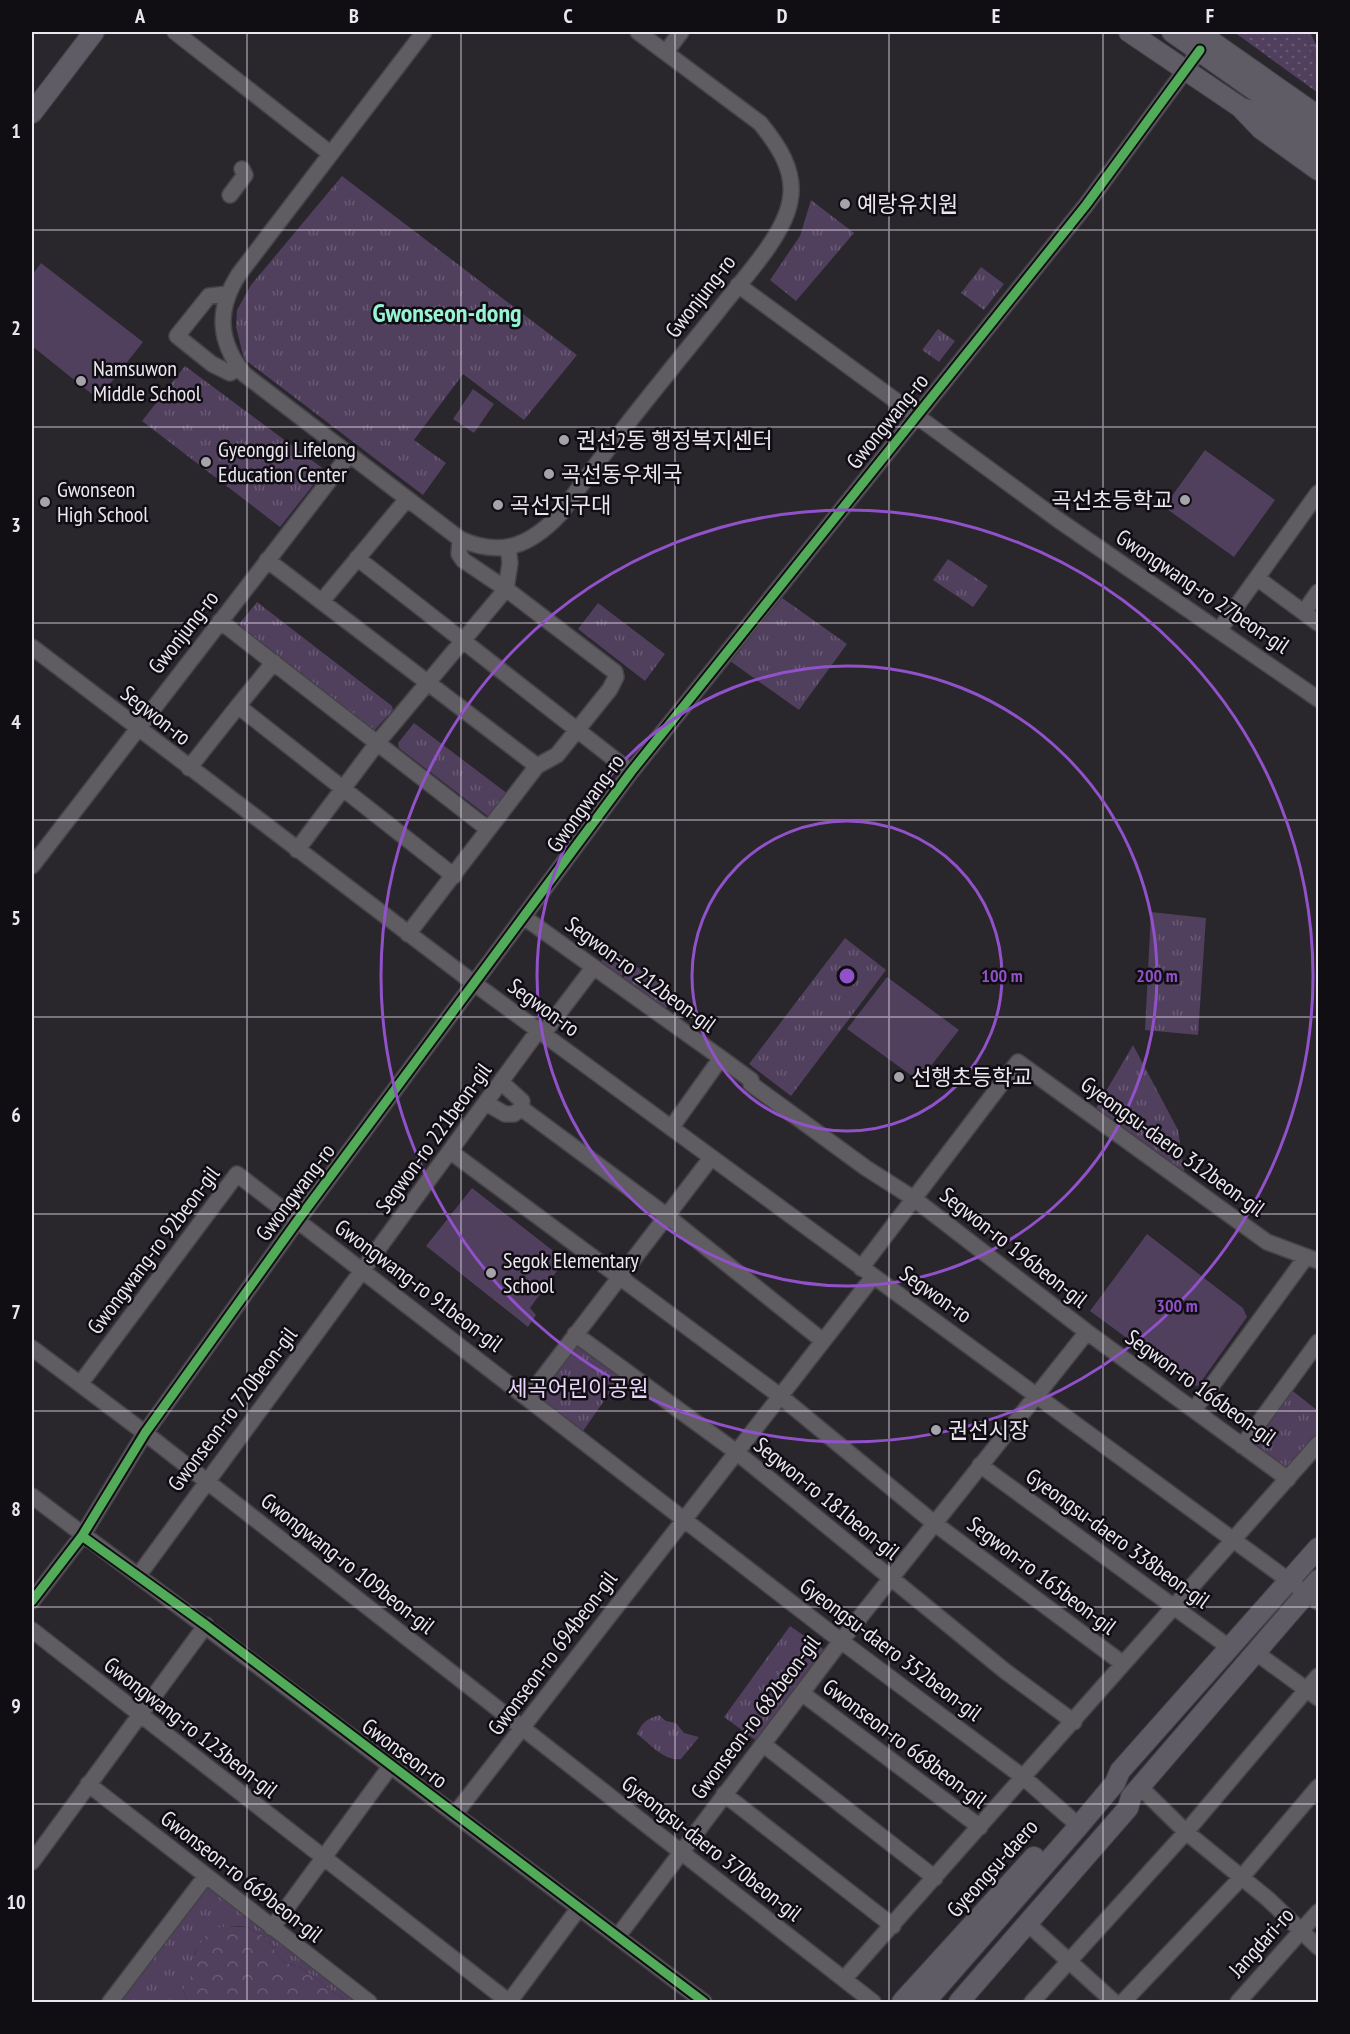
<svg xmlns="http://www.w3.org/2000/svg" width="1350" height="2034" font-family="'PT Sans Narrow','Noto Sans KR',sans-serif">
	<style>
		.grass { fill: url(#grass-dots) }
		.forest { fill: url(#forest-crowns) }
		.park { fill: url(#park-tufts) }
		.garden { fill: #503f5d }
		.lines { fill: none; stroke-linecap: round; stroke-linejoin: round }
		.minor-casing { stroke: #454249; stroke-width: 18 }
		.major-casing { stroke: #454249; stroke-width: 22 }
		.minor { stroke: #605d62; stroke-width: 15 }
		.major { stroke: #605c65; stroke-width: 20 }
		.cycleway-casing { stroke: #100d13; stroke-width: 13 }
		.cycleway { stroke: #51ab58; stroke-width: 9 }
		.grid { fill: none; stroke: #ebe6f0; stroke-width: 1.5; stroke-opacity: 0.55 }
		.ring { fill: none; stroke: #9151c9; stroke-width: 3 }
		.poi-dot { fill: #a7a3ab; stroke: #100d13; stroke-width: 2 }
		.labels { text-anchor: middle; stroke-width: 5; stroke-linejoin: round; paint-order: stroke }
		.poi-label { font-size: 22px; fill: #ebe6f0; stroke: #100d13; text-anchor: start }
		.street-label { font-size: 22px; fill: #ebe6f0; stroke: #100d13 }
		.park-label { font-size: 22px; fill: #e8d5f9; stroke: #100d13 }
		.quarter-label { font-size: 26px; font-weight: bold; fill: #96f4d5; stroke: #100d13 }
		.centre { fill: #9151c9; stroke: #100d13; stroke-width: 3 }
		.ring-label { font-size: 18px; text-anchor: middle; font-weight: bold; fill: #9151c9; stroke: #100d13; stroke-width: 5; stroke-linejoin: round; paint-order: stroke }
		.neatline { fill: none; stroke: #ebe6f0; stroke-width: 2 }
		.grid-label { font-size: 20px; text-anchor: middle; font-weight: bold; fill: #ebe6f0 }
	</style>
	<defs>
		<pattern id="grass-dots" width="8" height="8" patternUnits="userSpaceOnUse" patternTransform="scale(1.5)"><rect width="8" height="8" fill="#503f5d"/><path d="M2 2h.1M6 6h.1" fill="none" stroke="#695b75" stroke-width="1.8" stroke-linecap="round"/></pattern>
		<pattern id="forest-crowns" width="20" height="18" patternUnits="userSpaceOnUse" patternTransform="scale(1.5)"><rect width="20" height="18" fill="#503f5d"/><path d="M2 6a3 3 0 1 1 6 0M12 15a3 3 0 1 1 6 0" fill="none" stroke="#695b75"/></pattern>
		<pattern id="park-tufts" width="24" height="20" patternUnits="userSpaceOnUse" patternTransform="scale(1.5)"><rect width="24" height="20" fill="#503f5d"/><path d="M3 7l-1-3M5 7V3M7 7l1-3M15 17l-1-3M17 17v-4M19 17l1-3" fill="none" stroke="#695b75"/></pattern>
	</defs>
	<rect width="100%" height="100%" fill="#29262c"/>
	<path class="grass" d="M1234,32h71l13,38v23z"/>
	<path class="forest" d="M1305,32h5l8,17v21z
		M246,1926l21,12 15,23 20,7 45,34h-159l-5,-12c11,-19 9,-56 35,-63 9,-2 19,1 28,-1z"/>
	<path class="park" d="M342,176l235,179 -53,65 -61,-46 -49,66 32,23 -23,32 -179,-136 -8,-32 1,-17 14,-25z
		M811,200l43,33 -58,68 -26,-21 30,-44z
		M981,267l23,17 -20,26 -23,-17z
		M938,329l17,12 -16,21 -17,-12z
		M185,366l140,104 -45,57 -138,-106z
		M948,559l40,27 -15,21 -40,-27z
		M778,595l69,49 -48,66 -69,-49z
		M257,602l135,104 1,4 -22,24 -132,-102 1,-9z
		M598,603l67,51 -20,27 -67,-52z
		M414,723l98,74 -18,24 -95,-73 -1,-5z
		M1151,912l55,6 -8,117 -53,-5z
		M845,938l41,32 -95,126 -42,-32z
		M633,964l43,31 -12,16 -42,-31z
		M1133,1045l45,85 7,46 -90,-66z
		M576,1341l46,34 -41,59 -46,-36z
		M1289,1388l29,23v29l-29,32 -42,-33z
		M790,1626l36,25 -68,91 -34,-25z
		M659,1715l7,6 10,2 8,10 15,4 -18,22c-16,3 -31,-15 -44,-25 5,-12 10,-15 22,-19z
		M204,1878l159,124h-16l-45,-34 -20,-7 -15,-23 -21,-12 -27,1 -11,5 -13,20 -4,24 -8,14 5,12h-71z"/>
	<path class="garden" d="M41,263l102,79 -45,57 -66,-53v-71z
		M473,389l21,15 -20,29 -21,-14z
		M1205,450l70,50 -41,57 -70,-50z
		M611,948l20,14 -11,16 -20,-15z
		M887,977l72,53 -40,51 -72,-52z
		M472,1188l93,72 -35,48 6,7 -8,12 -102,-81z
		M1147,1234l96,74 4,9 -49,69 -9,-2 -99,-73z"/>
	<g class="lines">
		<defs>
			<path id="minor" d="M175,32l156,122
				M424,32l-185,242c-23,36 -21,67 5,100l216,165c42,19 71,6 101,-26 49,-70 104,-136 157,-202 22,-29 66,-74 72,-110 6,-30 -12,-56 -30,-78l-122,-91
				M666,52l15,-20
				M230,195l15,-20 -3,-6
				M738,285l319,234 261,180
				M227,294l-18,2 -32,40 35,28 18,9 9,-5
				M357,558l274,214
				M267,560l270,206 20,-11 53,-66 6,-12 -1,-5 -109,-83 -43,-29 -4,-6 1,-15
				M1257,578l61,45
				M506,589l4,-26 -2,-16
				M322,601l85,-102
				M1304,612l14,-20
				M220,621l268,208
				M1220,629l98,-136
				M32,647l443,337 843,618
				M274,662l-36,44 216,170
				M189,768l49,-62
				M297,850l81,-108 128,-153
				M32,866l317,-411
				M525,918l196,140 -50,70
				M408,934l129,-168
				M543,1034l50,-66
				M721,1058l30,22v4l115,84 47,30 174,134 201,147
				M501,1082l21,19 -1,7 146,108 156,125
				M486,1103l19,11h9l7,-6
				M451,1152l329,244 154,127 188,140
				M861,1268l157,-206 249,180 51,19
				M575,1334l160,117 270,220 69,51
				M32,1348l113,85 728,569
				M80,1384l157,-210 604,467 182,136 47,41
				M528,1397l183,-239
				M1194,1410l112,-153
				M1242,1446l76,-104
				M980,1465l250,183
				M32,1496l672,506
				M138,1576l400,-545
				M32,1601l50,-65 63,-103 153,-213 333,-448 455,-567 114,-155
				M32,1630l477,372
				M1255,1652l63,46
				M803,1694l177,133
				M764,1745l171,133
				M88,1784l281,218
				M1140,1787l46,45 82,67 50,48
				M724,1794l169,132
				M455,1814l418,-537
				M32,1862l174,-237
				M1027,1923l87,79
				M272,1928l118,-161
				M618,1936l223,-295 246,-309
				M844,1979l474,-535
				M110,2002l96,-126
				M509,2002l70,-94
				M1032,2002l154,-170 132,-156
				M1123,2002l118,-124 77,-91
				M1238,2002l80,-90"/>
			<path id="major" d="M1129,32l111,75 21,22 57,41
				M1172,32l146,103
				M1198,32l120,84
				M1245,109l25,9 48,35
				M32,113l62,-81
				M902,2002l132,-145
				M925,2002l153,-175 37,-44 5,-12 198,-223
				M959,2002l169,-194 3,-11 187,-217"/>
		</defs>
		<use href="#minor" class="minor-casing"/>
		<use href="#major" class="major-casing"/>
		<use href="#minor" class="minor"/>
		<use href="#major" class="major"/>
		<defs>
			<path id="cycleway" d="M82,1536l124,89 498,377
				M32,1601l50,-65 63,-103 153,-213 333,-448 455,-567 114,-155"/>
		</defs>
		<use href="#cycleway" class="cycleway-casing"/>
		<use href="#cycleway" class="cycleway"/>
	</g>
	<path class="grid" d="M247,32v1970M461,32v1970M675,32v1970M889,32v1970M1103,32v1970M32,230h1286M32,427h1286M32,623h1286M32,820h1286M32,1017h1286M32,1214h1286M32,1411h1286M32,1607h1286M32,1804h1286"/>
	<g class="ring">
		<circle cx="847" cy="976" r="155"/>
		<circle cx="847" cy="976" r="310"/>
		<circle cx="847" cy="976" r="466"/>
	</g>
	<g class="poi-dot">
		<circle cx="845" cy="204" r="6"/>
		<circle cx="81" cy="381" r="6"/>
		<circle cx="564" cy="440" r="6"/>
		<circle cx="206" cy="462" r="6"/>
		<circle cx="549" cy="474" r="6"/>
		<circle cx="1185" cy="500" r="6"/>
		<circle cx="45" cy="502" r="6"/>
		<circle cx="498" cy="505" r="6"/>
		<circle cx="899" cy="1077" r="6"/>
		<circle cx="491" cy="1273" r="6"/>
		<circle cx="936" cy="1430" r="6"/>
	</g>
	<g class="labels">
		<g class="poi-label">
			<text x="857" y="212">예랑유치원</text>
			<text x="93" y="376">Namsuwon<tspan x="93" dy="25">Middle School</tspan></text>
			<text x="576" y="448">권선2동 행정복지센터</text>
			<text x="218" y="457">Gyeonggi Lifelong<tspan x="218" dy="25">Education Center</tspan></text>
			<text x="561" y="482">곡선동우체국</text>
			<text x="57" y="497">Gwonseon<tspan x="57" dy="25">High School</tspan></text>
			<text x="1173" y="508" text-anchor="end">곡선초등학교</text>
			<text x="510" y="513">곡선지구대</text>
			<text x="911" y="1085">선행초등학교</text>
			<text x="503" y="1268">Segok Elementary<tspan x="503" dy="25">School</tspan></text>
			<text x="948" y="1438">권선시장</text>
		</g>
		<g class="street-label">
			<text transform="translate(700 296) rotate(-52)" y="8">Gwonjung-ro</text>
			<text transform="translate(887 421) rotate(-51)" y="8">Gwongwang-ro</text>
			<text transform="translate(1203 591) rotate(34)" y="8">Gwongwang-ro 27beon-gil</text>
			<text transform="translate(183 632) rotate(-52)" y="8">Gwonjung-ro</text>
			<text transform="translate(156 715) rotate(38)" y="8">Segwon-ro</text>
			<text transform="translate(585 803) rotate(-54)" y="8">Gwongwang-ro</text>
			<text transform="translate(641 974) rotate(36)" y="8">Segwon-ro 212beon-gil</text>
			<text transform="translate(544 1007) rotate(36)" y="8">Segwon-ro</text>
			<text transform="translate(433 1138) rotate(-54)" y="8">Segwon-ro 221beon-gil</text>
			<text transform="translate(1173 1146) rotate(36)" y="8">Gyeongsu-daero 312beon-gil</text>
			<text transform="translate(295 1192) rotate(-53)" y="8">Gwongwang-ro</text>
			<text transform="translate(1014 1247) rotate(38)" y="8">Segwon-ro 196beon-gil</text>
			<text transform="translate(153 1250) rotate(-53)" y="8">Gwongwang-ro 92beon-gil</text>
			<text transform="translate(419 1285) rotate(37)" y="8">Gwongwang-ro 91beon-gil</text>
			<text transform="translate(936 1294) rotate(35)" y="8">Segwon-ro</text>
			<text transform="translate(1201 1387) rotate(36)" y="8">Segwon-ro 166beon-gil</text>
			<text transform="translate(232 1409) rotate(-53)" y="8">Gwonseon-ro 720beon-gil</text>
			<text transform="translate(827 1498) rotate(39)" y="8">Segwon-ro 181beon-gil</text>
			<text transform="translate(1118 1538) rotate(36)" y="8">Gyeongsu-daero 338beon-gil</text>
			<text transform="translate(348 1563) rotate(38)" y="8">Gwongwang-ro 109beon-gil</text>
			<text transform="translate(1042 1575) rotate(37)" y="8">Segwon-ro 165beon-gil</text>
			<text transform="translate(891 1649) rotate(37)" y="8">Gyeongsu-daero 352beon-gil</text>
			<text transform="translate(552 1653) rotate(-53)" y="8">Gwonseon-ro 694beon-gil</text>
			<text transform="translate(755 1717) rotate(-53)" y="8">Gwonseon-ro 682beon-gil</text>
			<text transform="translate(191 1727) rotate(38)" y="8">Gwongwang-ro 123beon-gil</text>
			<text transform="translate(905 1743) rotate(37)" y="8">Gwonseon-ro 668beon-gil</text>
			<text transform="translate(405 1753) rotate(37)" y="8">Gwonseon-ro</text>
			<text transform="translate(712 1848) rotate(38)" y="8">Gyeongsu-daero 370beon-gil</text>
			<text transform="translate(992 1868) rotate(-48)" y="8">Gyeongsu-daero</text>
			<text transform="translate(242 1876) rotate(38)" y="8">Gwonseon-ro 669beon-gil</text>
			<text transform="translate(1261 1942) rotate(-48)" y="8">Jangdari-ro</text>
		</g>
		<g class="park-label">
			<text x="578" y="1396">세곡어린이공원</text>
		</g>
		<g class="quarter-label">
			<text x="447" y="322">Gwonseon-dong</text>
		</g>
	</g>
	<circle cx="847" cy="976" r="9" class="centre"/>
	<g class="ring-label">
		<text x="1002" y="982">100 m</text>
		<text x="1157" y="982">200 m</text>
		<text x="1177" y="1312">300 m</text>
	</g>
	<rect width="1350" height="2034" fill="none" stroke="#100d13" stroke-width="66"/>
	<rect x="33" y="33" width="1284" height="1968" class="neatline"/>
	<g class="grid-label">
		<text x="140" y="23">A</text>
		<text x="354" y="23">B</text>
		<text x="568" y="23">C</text>
		<text x="782" y="23">D</text>
		<text x="996" y="23">E</text>
		<text x="1210" y="23">F</text>
		<text x="16" y="138">1</text>
		<text x="16" y="335">2</text>
		<text x="16" y="532">3</text>
		<text x="16" y="729">4</text>
		<text x="16" y="925">5</text>
		<text x="16" y="1122">6</text>
		<text x="16" y="1319">7</text>
		<text x="16" y="1516">8</text>
		<text x="16" y="1713">9</text>
		<text x="16" y="1909">10</text>
	</g>
</svg>
